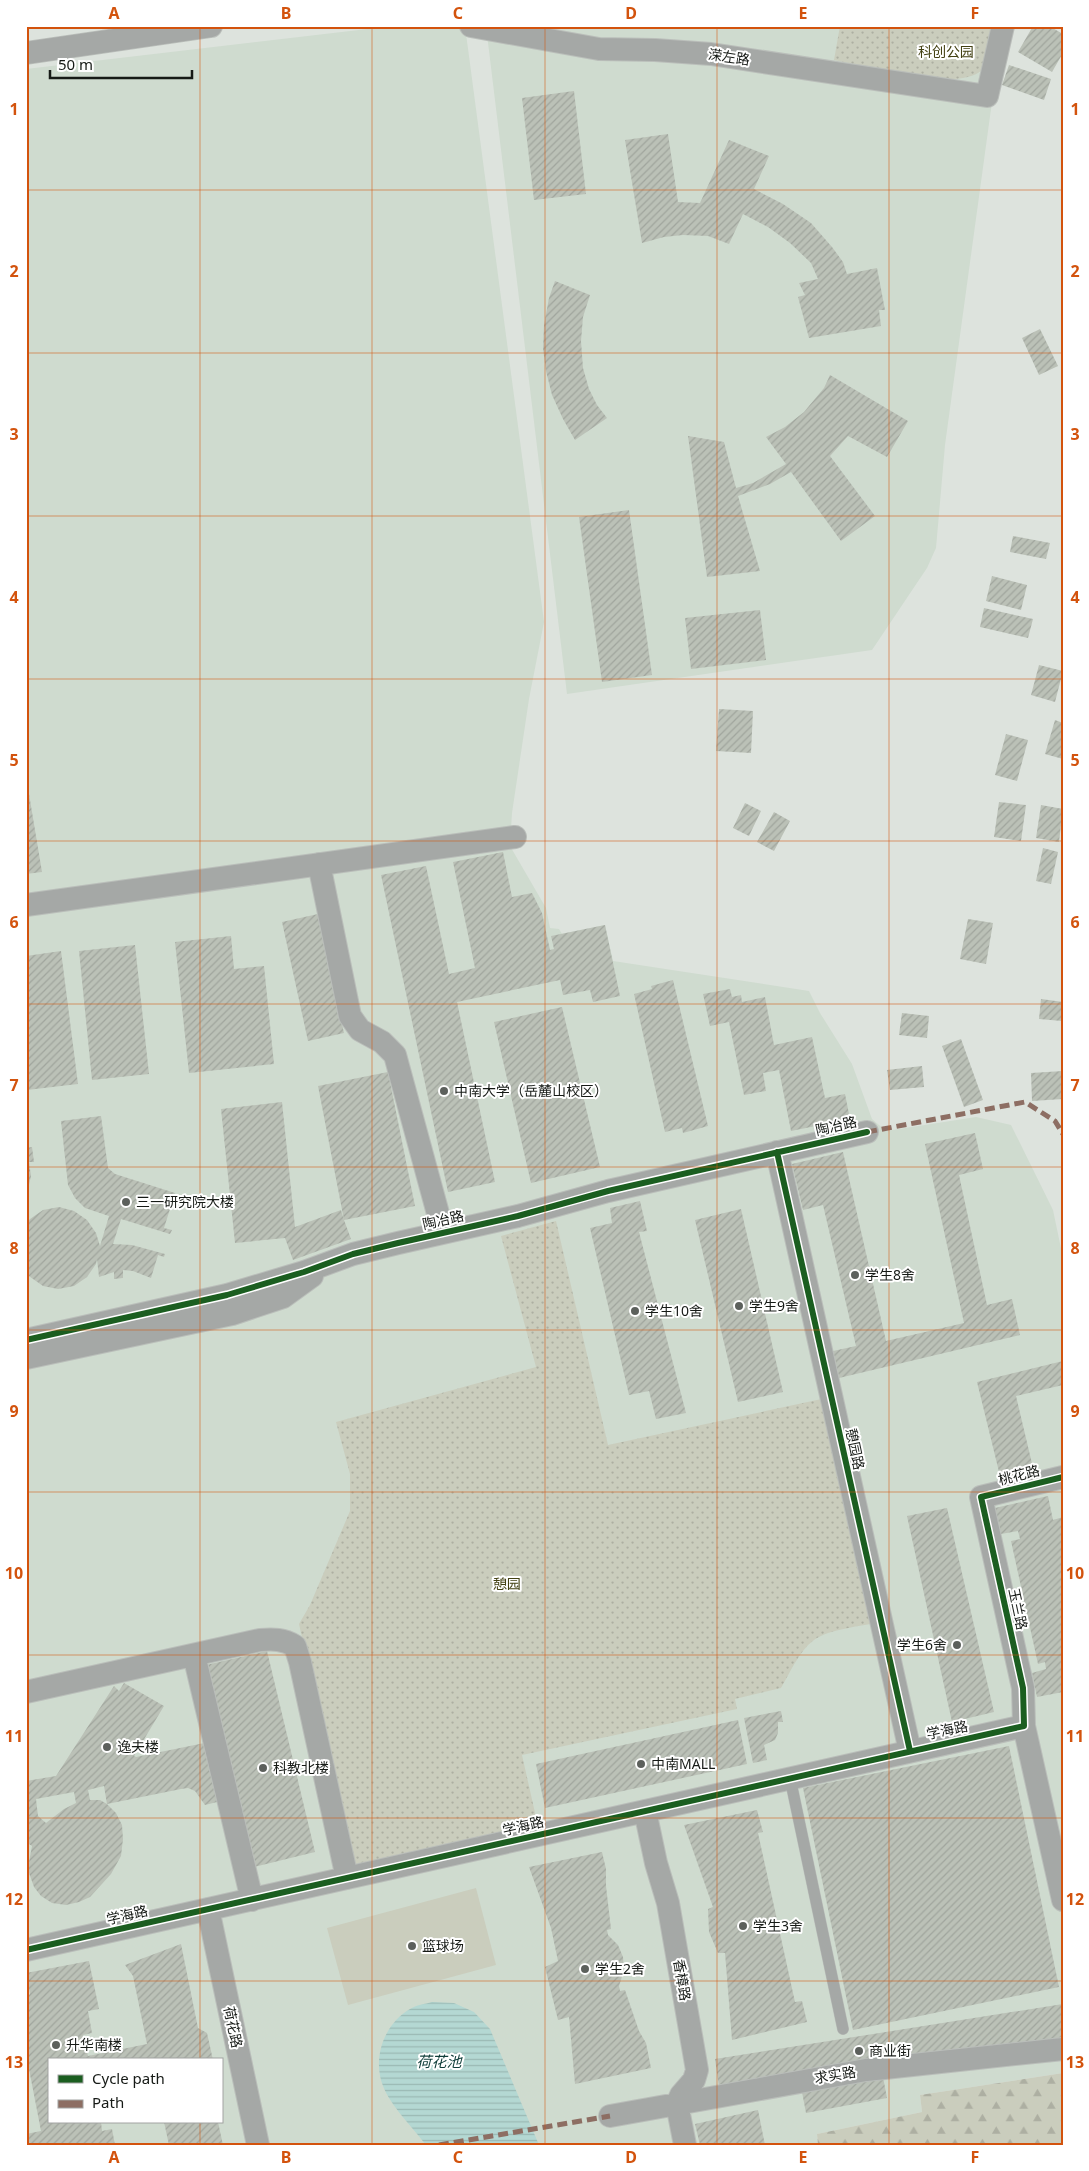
<svg xmlns="http://www.w3.org/2000/svg" width="1089" height="2171" font-family="'Noto Sans','Noto Sans SC',sans-serif">
	<style>
		.built { fill: #cfdbcf; fill-rule: evenodd }
		.green { fill: #cacdbd }
		.forest { fill: url(#forest-firs) }
		.park { fill: url(#park-dots) }
		.water { fill: url(#water-rules) }
		.building { fill: url(#building-hatch); fill-rule: evenodd }
		.lines { fill: none; stroke-linecap: round; stroke-linejoin: round }
		.lane-casing { stroke: #babeba; stroke-width: 12 }
		.street-casing { stroke: #babeba; stroke-width: 24 }
		.lane { stroke: #a5a8a6; stroke-width: 11 }
		.street { stroke: #a5a8a6; stroke-width: 22 }
		.quiet { stroke: #8d6e63; stroke-width: 5; stroke-dasharray: 10 5; stroke-linecap: butt }
		.cycleway-casing { stroke: #fff; stroke-width: 9 }
		.cycleway { stroke: #1b5e20; stroke-width: 6 }
		.grid { fill: none; stroke: #d3530d; stroke-width: 1; stroke-opacity: 0.55 }
		.poi-dot { fill: #5c605c; stroke: #fff; stroke-width: 2 }
		.labels { text-anchor: middle; stroke-width: 4; stroke-linejoin: round; paint-order: stroke }
		.park-label { font-size: 14px; fill: #434113; stroke: #fff }
		.street-label { font-size: 14px; fill: #161a16; stroke: #fff }
		.poi-label { font-size: 14px; fill: #161a16; stroke: #fff; text-anchor: start }
		.water-label { font-size: 15px; font-style: italic; fill: #0f3d39; stroke: #fff }
		.neatline { fill: none; stroke: #d3530d; stroke-width: 2 }
		.grid-label { font-size: 16px; text-anchor: middle; font-weight: bold; fill: #d3530d }
	</style>
	<defs>
		<pattern id="forest-firs" width="22" height="20" patternUnits="userSpaceOnUse" patternTransform="scale(1.25)"><rect width="22" height="20" fill="#cacdbd"/><path d="M5 1l3.5 6h-7zM16 11l3.5 6h-7z" fill="#adafa2"/></pattern>
		<pattern id="park-dots" width="8" height="8" patternUnits="userSpaceOnUse" patternTransform="scale(1.25)"><rect width="8" height="8" fill="#cacdbd"/><path d="M2 2h.1M6 6h.1" fill="none" stroke="#adafa2" stroke-width="1.8" stroke-linecap="round"/></pattern>
		<pattern id="water-rules" width="6" height="5" patternUnits="userSpaceOnUse" patternTransform="scale(1.25)"><rect width="6" height="5" fill="#b4d8d3"/><path d="M0 2.5h6" fill="none" stroke="#9ab9b4"/></pattern>
		<pattern id="building-hatch" width="6" height="6" patternUnits="userSpaceOnUse" patternTransform="scale(1.25)"><rect width="6" height="6" fill="#bbc1b7"/><path d="M-1 1l2-2M0 6l6-6M5 7l2-2" fill="none" stroke="#a0a59d"/></pattern>
	</defs>
	<rect width="100%" height="100%" fill="#dde3dd"/>
	<path class="built" d="M393,26h72l79,596 -15,77 -17,114 -2,33 36,62 4,20 9,1 3,5 43,-9 8,36 196,30 11,22 32,51 20,55 14,12 90,-14 35,8 42,85 10,48v815l-143,22 2,17 -105,22 1,11h-792v-2076zM49,2060h172v62h-172z
		M486,26h528l-23,83 -46,336 -9,103 -9,20 -55,82 -305,44z"/>
	<path class="green" d="M476,1888l20,77 -148,40 -21,-77z"/>
	<path class="forest" d="M1063,2073v72h-245l-1,-11 105,-22 -2,-17z"/>
	<path class="park" d="M840,26h157c-3,10 -9,38 -15,44 -24,23 -116,-4 -148,-10z
		M556,1221l52,224 223,-48 50,225c-19,4 -52,7 -67,18 -15,11 -24,33 -33,48l-46,11 2,10 -215,46 18,80 -185,42 -56,-253 11,-19 40,-94v-37l-14,-52 200,-55 -35,-131z"/>
	<path class="water" d="M432,2002l22,1 20,9 16,17 49,116h-113c-13,-17 -36,-40 -43,-59 -11,-28 1,-62 27,-77 6,-4 15,-5 22,-7z"/>
	<path class="building" d="M1033,26h16l14,8v19l-11,19 -34,-20z
		M1009,65l42,14 -7,21 -42,-15z
		M574,91l12,103 -52,6 -12,-102z
		M668,134l10,68 22,1 29,-63 40,16 -15,33 29,15 28,19 21,24 11,15 4,12 30,-6 8,42h-6l2,16 -72,12 -11,-41 7,-2 -6,-12 19,-4 -7,-16 -21,-20 -22,-16 -25,-13 -14,30 -21,-8 -25,-1 -19,2 -22,6 -17,-103z
		M555,281l35,14 -7,22 -2,24 2,27 6,21 8,16 10,13 -32,22 -12,-21 -11,-24 -6,-24 -3,-22 1,-24 5,-27z
		M1040,329l18,37 -19,9 -17,-37z
		M830,375l78,46 -21,36 -39,-21 -18,20 45,60 -34,25 -50,-69 -21,12 -32,12 22,75 -53,6 -19,-141 36,6 12,46 17,-5 33,-19 -20,-27 19,-10 19,-15 20,-24z
		M629,510l23,165 -50,7 -23,-165z
		M1013,536l37,7 -4,16 -36,-7z
		M992,576l35,9 -6,25 -35,-9z
		M984,608l49,11 -5,19 -48,-11z
		M760,610l6,50 -75,9 -6,-51z
		M1039,665l24,6 -8,31 -24,-7z
		M719,709l34,2 -2,42 -35,-2z
		M1055,720l8,3v36l-18,-5z
		M1006,734l22,6 -11,41 -22,-6z
		M26,776l16,96 -16,2z
		M999,802l27,3 -5,36 -27,-4z
		M745,803l16,8 -12,25 -16,-8z
		M1041,805l22,4 -4,33 -23,-4z
		M774,812l16,9 -16,30 -17,-9z
		M1043,848l15,4 -7,32 -15,-3z
		M503,852l9,45 20,-4 10,20 8,37 4,-1 -3,-13 54,-11 15,71 -27,6 -3,-12 -27,5 -3,-15 -103,22 38,180 -47,10 -67,-317 45,-9 23,108 26,-6 -22,-106z
		M318,914l26,119 -36,8 -26,-119z
		M968,919l25,4 -7,41 -26,-5z
		M231,936l3,33 30,-3 10,98 -85,9 -14,-131z
		M135,945l14,129 -57,6 -13,-129z
		M61,951l17,133 -51,6 -1,-134z
		M673,980l35,146 -25,7 -1,-5 -17,4 -31,-138 18,-5 -1,-3z
		M730,989l2,8 9,-2 1,7 23,-5 9,48 38,-8 13,61 20,-4 5,25 -59,12 -12,-61 -16,3 3,18 -22,4 -15,-73 -19,4 -7,-32z
		M1041,999l22,3 -1,19 -23,-2z
		M562,1007l38,160 -69,16 -37,-161z
		M902,1013l27,3 -2,22 -28,-3z
		M961,1039l22,61 -19,7 -22,-61z
		M922,1066l2,21 -34,3 -3,-20z
		M1063,1071v28l-31,2 -1,-28z
		M388,1072l27,134 -71,14 7,19 -58,21 -8,-22 -50,5 -14,-134 61,-7 13,125 46,-17 3,10 -26,-134z
		M101,1116l7,52 7,6 60,19 -11,35 8,2 -2,4 -49,-15 -8,25 19,1 33,9 -1,3 -6,-2 -7,23 -18,-7 -10,-1v8l-9,1v-7l-15,5 -2,-18 -1,5 -9,13 -13,9 -16,3 -15,-3 -17,-12v-50l4,-5 13,-9 16,-3 15,4 13,9 9,13 4,13 9,-30 -24,-8 -10,-10 -7,-13 -7,-64z
		M975,1133l8,36 -24,6 28,130 25,-6 8,36 -181,43 -6,-27 23,-5 -33,-141 -20,5 -11,-46 51,-12 43,189 78,-18 -39,-179z
		M32,1147l2,15h-5l2,14 -5,22v-50z
		M640,1201l7,30 -8,1 47,181 -30,6 -7,-28 -20,4 -39,-167 22,-5 -2,-15z
		M741,1209l42,183 -45,10 -43,-182z
		M1063,1361v24l-47,11 18,76 -33,8 -24,-98z
		M1048,1496l5,24 10,-3v175l-26,5 -5,-24 14,-4 -1,-7 -7,2 -27,-123 9,-2 -2,-8 -17,3 -6,-26z
		M947,1508l47,204 -42,10 -45,-206z
		M267,1651l48,201 -61,15 -17,-70 -32,8 -10,-14 -7,-3 -7,1 -74,15 9,9 6,12 1,14 -2,17 -10,18 -21,23 -11,5 -13,3 -14,-2 -11,-7 -7,-9 -5,-14v-11l3,-16 -6,-4v-61l30,-5 58,-90 5,5 5,-8 40,23 -30,50 2,1 88,-18 -18,-74zM104,1786l3,18 -7,-4h-10l-2,-10zM74,1792l2,11 -12,6 -18,14 -8,-7 -2,-17z
		M781,1711l2,11h-5v11l-3,7 -11,5 3,15 -14,3 -9,-45z
		M738,1720l9,44 -202,44 -9,-44z
		M1009,1746l50,241 -206,43 -50,-242z
		M757,1810l6,22 -5,1 37,169 7,-1 5,21 -75,18 -7,-87h-7l-9,-21 -1,-23 5,-2 -29,-82z
		M602,1852l4,17v17l5,43 -4,1 1,5 10,10 5,12 1,13 -5,16 1,5 5,-1 14,41 7,12 5,25 -76,16 -6,-67 -11,3 -13,-53 13,-6 -7,-33 -22,-61z
		M181,1944l17,84 9,5 6,27h-164v62h52l1,9 10,-2 3,16h-89v-11l15,-3 -13,-67h-2v-67l4,-3 -4,-21 63,-12 10,48 -11,2 4,22 -9,2 5,21 59,-12 -14,-68 -8,-11z
		M1063,2004v34l-201,25 -143,24 -4,-28z
		M883,2077l4,21 -81,15 -4,-21z
		M758,2110l7,35h-65l-5,-21z
		M164,2122h54l5,23h-54z"/>
	<g class="lines">
		<defs>
			<path id="lane" d="M790,1778l53,251"/>
			<path id="street" d="M471,26l128,23 56,1 56,4 276,42 16,-70
				M26,53l185,-27
				M319,864l31,152 10,14 22,12 13,13 48,177
				M26,905l489,-68
				M777,1152l133,599
				M26,1340l201,-45 77,-23 49,-18 45,-11 120,-27 90,-25 259,-59
				M26,1358l206,-44 51,-17 29,-21
				M1063,1477l-82,20 42,191 1,38 39,174
				M194,1655l58,245
				M26,1692l234,-52c14,-1 23,-1 35,6l5,16 47,216
				M645,1811l11,52 12,40 29,167 -3,10 -13,15 -4,9 8,41
				M208,1909l50,236
				M26,1950l998,-224
				M610,2116l256,-46 197,-21"/>
		</defs>
		<use href="#lane" class="lane-casing"/>
		<use href="#street" class="street-casing"/>
		<use href="#lane" class="lane"/>
		<use href="#street" class="street"/>
		<path class="quiet" d="M867,1132l158,-30 30,19 8,13
			M439,2145l171,-29"/>
		<defs>
			<path id="cycleway" d="M777,1152l133,599
				M26,1340l201,-45 77,-23 49,-18 45,-11 120,-27 90,-25 259,-59
				M26,1950l998,-224 -1,-38 -42,-191 82,-20"/>
		</defs>
		<use href="#cycleway" class="cycleway-casing"/>
		<use href="#cycleway" class="cycleway"/>
	</g>
	<path class="grid" d="M200,26v2034M372,26v2119M545,26v2119M717,26v2119M889,26v2119M26,190h1037M26,353h1037M26,516h1037M26,679h1037M26,841h1037M26,1004h1037M26,1167h1037M26,1330h1037M26,1492h1037M26,1655h1037M26,1818h1037M26,1981h1037M200,2122v23"/>
	<g class="poi-dot">
		<circle cx="444" cy="1091" r="5"/>
		<circle cx="126" cy="1202" r="5"/>
		<circle cx="855" cy="1275" r="5"/>
		<circle cx="739" cy="1306" r="5"/>
		<circle cx="635" cy="1311" r="5"/>
		<circle cx="957" cy="1645" r="5"/>
		<circle cx="107" cy="1747" r="5"/>
		<circle cx="641" cy="1764" r="5"/>
		<circle cx="263" cy="1768" r="5"/>
		<circle cx="743" cy="1926" r="5"/>
		<circle cx="412" cy="1946" r="5"/>
		<circle cx="585" cy="1969" r="5"/>
		<circle cx="56" cy="2045" r="5"/>
		<circle cx="859" cy="2051" r="5"/>
	</g>
	<g class="labels">
		<g class="park-label">
			<text x="946" y="57">科创公园</text>
			<text x="507" y="1589">憩园</text>
		</g>
		<g class="street-label">
			<text transform="translate(729 57) rotate(8)" y="5">溁左路</text>
			<text transform="translate(836 1126) rotate(-13)" y="5">陶冶路</text>
			<text transform="translate(443 1220) rotate(-13)" y="5">陶冶路</text>
			<text transform="translate(855 1449) rotate(78)" y="5">憩园路</text>
			<text transform="translate(1019 1475) rotate(-14)" y="5">桃花路</text>
			<text transform="translate(1018 1609) rotate(78)" y="5">玉兰路</text>
			<text transform="translate(947 1730) rotate(-12)" y="5">学海路</text>
			<text transform="translate(523 1826) rotate(-13)" y="5">学海路</text>
			<text transform="translate(127 1915) rotate(-13)" y="5">学海路</text>
			<text transform="translate(682 1980) rotate(80)" y="5">香樟路</text>
			<text transform="translate(233 2027) rotate(78)" y="5">荷花路</text>
			<text transform="translate(835 2075) rotate(-9)" y="5">求实路</text>
		</g>
		<g class="poi-label">
			<text x="454" y="1096">中南大学（岳麓山校区）</text>
			<text x="136" y="1207">三一研究院大楼</text>
			<text x="865" y="1280">学生8舍</text>
			<text x="749" y="1311">学生9舍</text>
			<text x="645" y="1316">学生10舍</text>
			<text x="947" y="1650" text-anchor="end">学生6舍</text>
			<text x="117" y="1752">逸夫楼</text>
			<text x="651" y="1769">中南MALL</text>
			<text x="273" y="1773">科教北楼</text>
			<text x="753" y="1931">学生3舍</text>
			<text x="422" y="1951">篮球场</text>
			<text x="595" y="1974">学生2舍</text>
			<text x="66" y="2050">升华南楼</text>
			<text x="869" y="2056">商业街</text>
		</g>
		<g class="water-label">
			<text x="439" y="2067">荷花池</text>
		</g>
	</g>
	<rect width="1089" height="2171" fill="none" stroke="#ffffff" stroke-width="55"/>
	<rect x="48" y="2058" width="175" height="65" fill="#ffffff" stroke="#a2a3a2"/>
	<rect x="58" y="2075" width="25" height="8" fill="#1b5e20" stroke="#a2a3a2"/>
	<text x="92" y="2084" font-size="15" fill="#161a16">Cycle path</text>
	<rect x="58" y="2100" width="25" height="8" fill="#8d6e63" stroke="#a2a3a2"/>
	<text x="92" y="2108" font-size="15" fill="#161a16">Path</text>
	<path d="M50 70v8h142v-8" fill="none" stroke="#161a16" stroke-width="2.5"/>
	<text x="58" y="70" font-size="15" fill="#161a16" stroke="#ffffff" stroke-width="4" paint-order="stroke">50 m</text>
	<rect x="28" y="28" width="1034" height="2116" class="neatline"/>
	<g class="grid-label">
		<text x="114" y="19">A</text>
		<text x="286" y="19">B</text>
		<text x="458" y="19">C</text>
		<text x="631" y="19">D</text>
		<text x="803" y="19">E</text>
		<text x="975" y="19">F</text>
		<text x="14" y="115">1</text>
		<text x="1075" y="115">1</text>
		<text x="14" y="277">2</text>
		<text x="1075" y="277">2</text>
		<text x="14" y="440">3</text>
		<text x="1075" y="440">3</text>
		<text x="14" y="603">4</text>
		<text x="1075" y="603">4</text>
		<text x="14" y="766">5</text>
		<text x="1075" y="766">5</text>
		<text x="14" y="928">6</text>
		<text x="1075" y="928">6</text>
		<text x="14" y="1091">7</text>
		<text x="1075" y="1091">7</text>
		<text x="14" y="1254">8</text>
		<text x="1075" y="1254">8</text>
		<text x="14" y="1417">9</text>
		<text x="1075" y="1417">9</text>
		<text x="14" y="1579">10</text>
		<text x="1075" y="1579">10</text>
		<text x="14" y="1742">11</text>
		<text x="1075" y="1742">11</text>
		<text x="14" y="1905">12</text>
		<text x="1075" y="1905">12</text>
		<text x="14" y="2068">13</text>
		<text x="1075" y="2068">13</text>
		<text x="114" y="2163">A</text>
		<text x="286" y="2163">B</text>
		<text x="458" y="2163">C</text>
		<text x="631" y="2163">D</text>
		<text x="803" y="2163">E</text>
		<text x="975" y="2163">F</text>
	</g>
</svg>
